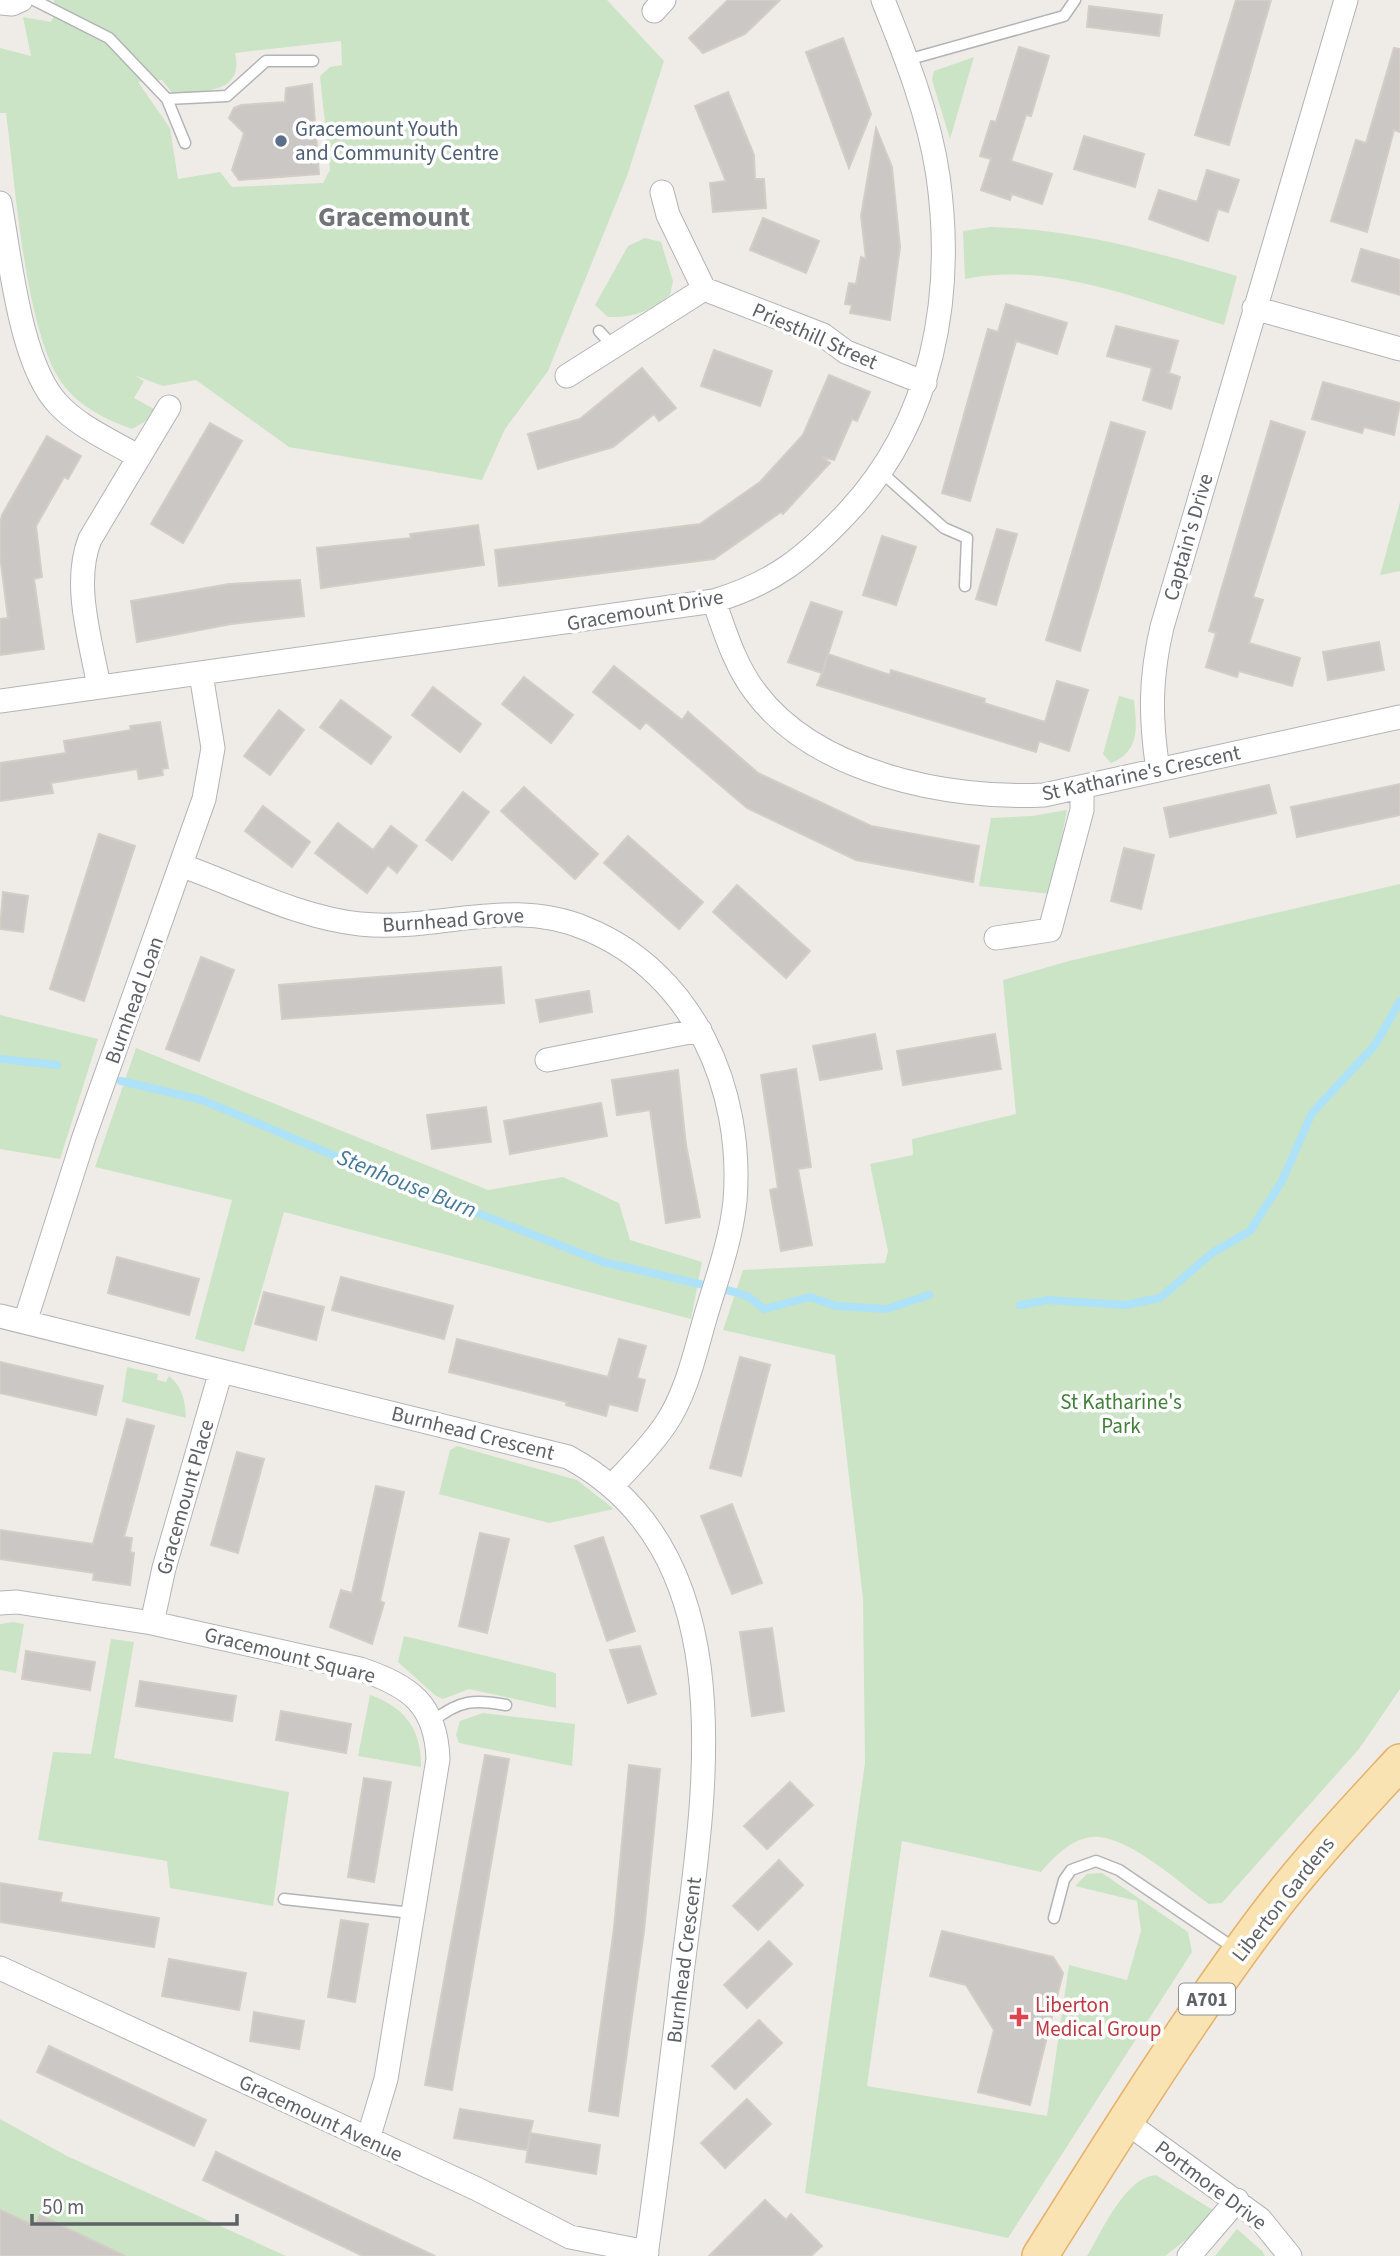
<svg xmlns="http://www.w3.org/2000/svg" width="1400" height="2256" font-family="'Source Sans 3',sans-serif">
	<style>
		.green { fill: #cae4c5; fill-rule: evenodd }
		.lines { fill: none; stroke-linecap: round; stroke-linejoin: round }
		.stream { stroke: #ade2f8; stroke-width: 8 }
		.building { fill: #cbc7c4; stroke: #d3cdc5; stroke-width: 2 }
		.service-casing { stroke: #b2b4b8; stroke-width: 13 }
		.minor-casing { stroke: #b2b4b8; stroke-width: 25 }
		.primary-casing { stroke: #e6b168; stroke-width: 38 }
		.service { stroke: #fff; stroke-width: 10 }
		.minor { stroke: #fff; stroke-width: 23 }
		.primary { stroke: #f9e3b2; stroke-width: 35 }
		.service-dot { fill: #5c6f8a; stroke: #fff; stroke-width: 2.5 }
		.health-dot { fill: #e0444e; stroke: #fff; stroke-width: 2.5 }
		.labels { text-anchor: middle; stroke-width: 7; stroke-linejoin: round; paint-order: stroke }
		.shield { fill: #fff; stroke: #8e9194; stroke-width: 2 }
		.shield-label { font-size: 19px; font-weight: bold; fill: #5e6266 }
		.service-label { font-size: 21px; fill: #4e5e75; stroke: #fff; text-anchor: start }
		.street-label { font-size: 21px; fill: #5e6266; stroke: #fff }
		.park-label { font-size: 21px; fill: #417f3b; stroke: #fff }
		.health-label { font-size: 21px; fill: #be3a42; stroke: #fff; text-anchor: start }
		.water-label { font-size: 23px; font-style: italic; fill: #447999; stroke: #fff }
		.district-label { font-size: 28px; font-weight: bold; fill: #6f7477; stroke: #fff }
	</style>
	<rect width="100%" height="100%" fill="#efece7"/>
	<path class="green" d="M54,0h553l57,61 -37,115 -79,195 -43,58 -23,51 -193,-33 -93,-67 -33,6 -29,-11 10,6 -10,17 20,11 -8,12 -14,8c-25,-9 -50,-21 -67,-42 -40,-48 -50,-208 -59,-274h-6v-65l31,8 -8,-39 28,5 5,-11zM341,41l1,24 -12,2 -10,9 10,94 -7,13 -91,4 -12,-15 -42,7 -8,-51 -32,-46 24,-2 10,13c28,-2 73,2 63,-40z
		M974,57l-24,82 -18,-59 2,-9z
		M990,227c86,2 165,25 247,49l-13,49c-81,-24 -174,-64 -259,-46l-2,-48z
		M645,238l16,4 12,39 -3,14c-20,16 -36,23 -62,22l-13,-12 33,-59z
		M1400,502v69l-20,4z
		M1119,696l15,4c3,28 6,51 -23,63l-8,-9z
		M1067,810l-16,84 -72,-8 12,-68 41,-2z
		M1400,884v805l-41,60 -137,154 -13,1c-28,-20 -76,-64 -110,-67 -24,-2 -44,19 -58,35l-139,-31 -35,245 180,30 22,-151 58,15 14,-49 -4,-30 -62,-15 12,-12 15,-1 86,59 4,20 -184,286 -203,-45 60,-430 -2,-164 -28,-244 -112,-25 20,-60 142,-7 3,-12 -18,-87 43,-9 -1,-16 104,-25 -13,-134 66,-19z
		M0,1015l98,24 -38,120 -60,-10z
		M136,1048l352,142 75,-13 56,26 11,37 72,22 -11,57 -407,-107 -40,140 -49,-13 37,-139 -137,-33z
		M127,1367l31,7 -1,6 9,2 3,-6c14,12 16,24 17,42l-64,-16z
		M457,1446l120,34 37,29 -65,14 -110,-29 11,-44z
		M13,1622l11,2 -8,49 -16,-3v-46z
		M404,1636l152,37v35l-87,-19 -26,10 -7,-3 -38,-34z
		M111,1639l23,3 -20,116 175,34 -16,114 -103,-18 -3,-27 -129,-21 15,-88 38,2z
		M370,1695c35,12 52,35 51,72l-63,-11z
		M483,1713l92,11 -3,42 -113,-23 -3,-8 4,-14z
		M0,2119l67,37 219,100h-205l-57,-6 -24,-40z
		M1156,2175l57,35 -13,19 -35,27h-78c15,-25 38,-79 69,-81z
		M1237,2229l25,22 3,5h-50z"/>
	<g class="lines">
		<path class="stream" d="M0,1059l57,6
			M121,1081l81,19 188,79 213,83 132,30 14,5 15,12 46,-12 26,9 51,3 42,-14
			M1020,1305l28,-5 77,5 35,-7 52,-45 38,-22 32,-50 30,-68 63,-68 25,-44"/>
	</g>
	<path class="building" d="M728,0h52l-35,34 -42,19 -14,-15z
		M1236,0h35l-42,145 -34,-10z
		M1089,6l73,9 -3,21 -72,-9z
		M843,38l28,76 -22,54 -43,-116z
		M1019,47l30,9 -18,60 -5,-1 -15,46 41,13 -10,30 -30,-10 -2,6 -29,-10 10,-31 -11,-3 11,-35 5,1z
		M1394,48l6,1v83l-6,-2 -27,102 -36,-11 25,-81 10,3z
		M312,84l7,90 -80,6 -7,-10 12,-37 -15,-15 5,-10 7,-3 44,-3 1,-14z
		M728,92l26,63 1,24h9l2,29 -53,4 -3,-29 16,-2 -31,-75z
		M876,128l16,39 8,80 -10,73 -40,-7 2,-8 -7,-1 4,-21 7,1 5,-27 5,2 -5,-43z
		M1084,136l60,18 -9,33 -61,-18z
		M1207,170l32,10 -11,32 -10,-3 -10,32 -59,-22 10,-29 38,12z
		M763,218l56,23 -13,32 -56,-23z
		M1361,249l39,11v35l-48,-14z
		M1006,304l61,19 -10,31 -41,-13 -46,160 -28,-8 46,-164 10,3z
		M1116,326l62,15 -9,32 -3,-1 14,5 -9,32 -28,-9 9,-32 -45,-12z
		M714,350l58,21 -12,35 -59,-20z
		M642,368l34,40 -17,13 -5,-7 -41,33 -75,22 -10,-35 52,-15z
		M829,375l41,17 -13,29 -5,-2 -18,41 -12,-3 8,6 -47,51 -2,-2 -67,47 -215,27 -4,-36 205,-26 60,-42 43,-47z
		M1323,382l77,21 -6,32 -30,-8 -2,6 -50,-14z
		M1271,421l34,11 -52,165 10,3 -14,43 51,15 -8,28 -53,-15 -2,6 -31,-10 10,-34 -7,-2z
		M1111,422l34,10 -65,219 -34,-11z
		M210,423l32,18 -59,102 -32,-19z
		M47,436l34,20 -13,23 -4,-2 -28,49 6,51 -8,2 10,70 -44,6v-36l8,-1 -8,-62v-32l2,-9z
		M478,525l6,40 -163,23 -4,-40 94,-10 -1,-4z
		M997,529l20,5 -21,71 -20,-6z
		M882,536l34,11 -20,58 -33,-10z
		M300,580l4,36 -73,8 -94,18 -6,-41 98,-17z
		M811,602l31,10 -20,61 6,-19 62,21 1,-5 94,29 -1,4 61,19 12,-41 31,9 -19,61 -30,-10 -3,11 -219,-67 5,-12 -34,-11z
		M1379,642l5,28 -56,10 -5,-28z
		M614,666l68,54 6,-8 70,61 113,53 108,20 -6,36 -117,-22 -109,-52 -101,-86 -6,7 -47,-37z
		M524,677l49,38 -22,28 -49,-39z
		M433,687l48,37 -21,28 -48,-37z
		M341,700l50,37 -20,27 -51,-37z
		M279,710l25,20 -34,45 -26,-19z
		M160,722l8,46 -6,1 1,6 -24,4 -2,-10 -86,14 2,10 -53,8v-38l66,-10 -2,-12 67,-11 -1,-4z
		M1400,784v31l-103,22 -6,-30z
		M1269,785l7,28 -106,24 -6,-29z
		M524,787l74,67 -23,25 -74,-68z
		M463,792l26,20 -37,48 -26,-20z
		M263,806l47,36 -18,25 -47,-36z
		M338,823l35,27 18,-24 26,20 -20,27 -9,-8 -21,28 -52,-40z
		M99,834l36,12 -51,155 -34,-12z
		M628,836l75,66 -24,27 -75,-66z
		M1124,848l30,7 -13,54 -30,-8z
		M737,885l73,66 -24,27 -73,-66z
		M3,892l25,4 -5,36 -23,-3z
		M201,957l33,13 -35,91 -33,-12z
		M501,967l3,36 -222,16 -3,-34z
		M589,991l3,21 -52,10 -4,-22z
		M875,1034l7,35 -62,11 -7,-34z
		M995,1034l6,35 -98,16 -6,-34z
		M796,1069l15,98 -13,2 14,76 -31,6 -11,-61 8,-2 -17,-113z
		M678,1070l8,75 14,72 -34,6 -16,-113 -33,5 -5,-35z
		M601,1103l6,33 -97,18 -6,-33z
		M486,1107l5,35 -59,7 -5,-34z
		M117,1257l82,22 -10,36 -81,-22z
		M341,1277l112,29 -9,33 -112,-29z
		M264,1292l60,15 -8,33 -61,-16z
		M457,1339l151,38 11,-38 27,7 -9,32 8,2 -8,31 -28,-7 -3,12 -40,-11 1,-3 -118,-30z
		M740,1357l30,8 -29,111 -31,-8z
		M0,1362l103,24 -7,29 -96,-22z
		M127,1419l27,7 -30,111 8,1 -2,14 4,1 -4,32 -37,-5 1,-7 -94,-14v-29l93,14z
		M237,1452l27,7 -26,94 -27,-8z
		M376,1486l28,6 -24,109 4,2 -12,41 -42,-17 11,-37 11,3z
		M732,1504l30,79 -30,11 -31,-78z
		M480,1533l29,6 -22,94 -28,-7z
		M603,1537l32,94 -28,10 -32,-95z
		M772,1628l12,83 -32,5 -12,-84z
		M640,1646l16,48 -28,9 -18,-53z
		M26,1651l69,11 -5,28 -68,-11z
		M140,1681l96,15 -4,25 -96,-15z
		M281,1711l70,13 -5,29 -70,-13z
		M485,1755l24,4 -57,331 -27,-5z
		M629,1765l31,4 -16,162 -26,185 -29,-5 25,-183z
		M364,1778l27,4 -17,100 -26,-5z
		M790,1782l23,23 -46,44 -23,-23z
		M779,1860l24,25 -45,45 -25,-24z
		M0,1883l62,10 -2,9 99,16 -5,29 -154,-25z
		M341,1920l27,4 -13,78 -27,-5z
		M942,1931l111,26 10,16 -33,132 -52,-13 16,-62 -28,-45 -36,-9z
		M769,1941l23,23 -45,44 -23,-23z
		M169,1959l77,14 -7,37 -77,-14z
		M254,2012l50,9 -5,28 -49,-8z
		M759,2020l23,23 -47,46 -23,-23z
		M49,2046l157,74 -12,26 -157,-74z
		M747,2099l24,25 -46,44 -24,-25z
		M460,2109l73,12 -3,12 70,12 -4,29 -70,-12 4,-27 -3,15 -73,-12z
		M216,2152l142,68 77,36h-72l-160,-76z
		M765,2200l21,20 5,-6 31,32 -11,10h-102z
		M0,2210l35,16 5,-11 85,41h-125z"/>
	<g class="lines">
		<defs>
			<path id="service" d="M34,0l75,38 58,61 18,44
				M907,60l157,-44 11,-16
				M167,99l60,-3 39,-35h47
				M599,331l13,14
				M881,472l63,56 23,10 -2,48
				M433,1721c26,-21 42,-22 73,-16
				M284,1899l128,14
				M1054,1918l10,-38 7,-10 25,-9 23,9 118,80"/>
			<path id="minor" d="M0,3l12,1 9,-4
				M654,11l10,-11
				M0,203c10,54 20,161 58,201 21,23 54,37 81,53
				M704,289l119,46 23,17 79,31
				M1254,308l146,41
				M567,376l137,-87 -36,-74 -6,-23
				M714,601c11,31 21,65 42,92 60,80 193,107 288,102l356,-78
				M99,687c-8,-46 -27,-103 -9,-148l79,-132
				M0,701l714,-100c60,-18 92,-44 134,-89 85,-91 107,-215 90,-336 -9,-61 -32,-119 -55,-176
				M1158,770c-8,-52 -8,-92 4,-143l184,-627
				M183,866c56,20 117,52 177,58 77,8 150,-28 227,5 107,44 157,161 148,272 -4,39 -18,77 -29,114 -11,37 -19,78 -41,110 -15,22 -34,41 -52,60
				M996,938l54,-8 32,-120v-22
				M547,1060l153,-30
				M0,1316l568,141c183,99 135,347 114,516 -11,94 -23,189 -36,283
				M25,1322l59,-185 120,-338 9,-51 -12,-74
				M0,1603l17,-1 135,21 208,46c50,17 76,35 78,90l-52,320 -18,60
				M152,1623l12,-55 57,-197
				M0,1968l477,221 93,48 77,15
				M1126,2122l134,97 30,37
				M1189,2256l48,-56"/>
			<path id="primary" d="M1040,2256c72,-114 143,-229 224,-337 41,-55 89,-106 136,-157"/>
		</defs>
		<use href="#service" class="service-casing"/>
		<use href="#minor" class="minor-casing"/>
		<use href="#primary" class="primary-casing"/>
		<use href="#service" class="service"/>
		<use href="#minor" class="minor"/>
		<use href="#primary" class="primary"/>
	</g>
	<circle class="service-dot" cx="281" cy="141" r="7"/>
	<path class="health-dot" d="M1015.5 2006.5h7v7h7v7h-7v7h-7v-7h-7v-7h7z"/>
	<g class="labels">
		<rect class="shield" x="1179" y="1983.5" width="56" height="31" rx="5"/>
		<g class="shield-label">
			<text x="1207" y="2006">A701</text>
		</g>
		<g class="service-label">
			<text x="295" y="136">Gracemount Youth<tspan x="295" dy="24">and Community Centre</tspan></text>
		</g>
		<g class="street-label">
			<text transform="translate(815 336) rotate(24)" y="7">Priesthill Street</text>
			<text transform="translate(1188 537) rotate(-74)" y="7">Captain's Drive</text>
			<text transform="translate(645 610) rotate(-10)" y="7">Gracemount Drive</text>
			<text transform="translate(1141 773) rotate(-12)" y="7">St Katharine's Crescent</text>
			<text transform="translate(453 920) rotate(-4)" y="7">Burnhead Grove</text>
			<text transform="translate(134 1000) rotate(-70)" y="7">Burnhead Loan</text>
			<text transform="translate(473 1433) rotate(14)" y="7">Burnhead Crescent</text>
			<text transform="translate(185 1497) rotate(-74)" y="7">Gracemount Place</text>
			<text transform="translate(290 1655) rotate(14)" y="7">Gracemount Square</text>
			<text transform="translate(1283 1899) rotate(-52)" y="7">Liberton Gardens</text>
			<text transform="translate(684 1960) rotate(-83)" y="7">Burnhead Crescent</text>
			<text transform="translate(321 2118) rotate(25)" y="7">Gracemount Avenue</text>
			<text transform="translate(1211 2185) rotate(37)" y="7">Portmore Drive</text>
		</g>
		<g class="park-label">
			<text x="1121" y="1409">St Katharine's<tspan x="1121" dy="24">Park</tspan></text>
		</g>
		<g class="health-label">
			<text x="1035" y="2012">Liberton<tspan x="1035" dy="24">Medical Group</tspan></text>
		</g>
		<g class="water-label">
			<text transform="translate(407 1183) rotate(22)" y="8">Stenhouse Burn</text>
		</g>
		<g class="district-label">
			<text x="394" y="226">Gracemount</text>
		</g>
	</g>
	<path d="M32 2214v10h205v-10" fill="none" stroke="#5e6266" stroke-width="3.5"/>
	<text x="42" y="2214" font-size="21" fill="#5e6266" stroke="#ffffff" stroke-width="5" paint-order="stroke">50 m</text>
</svg>
